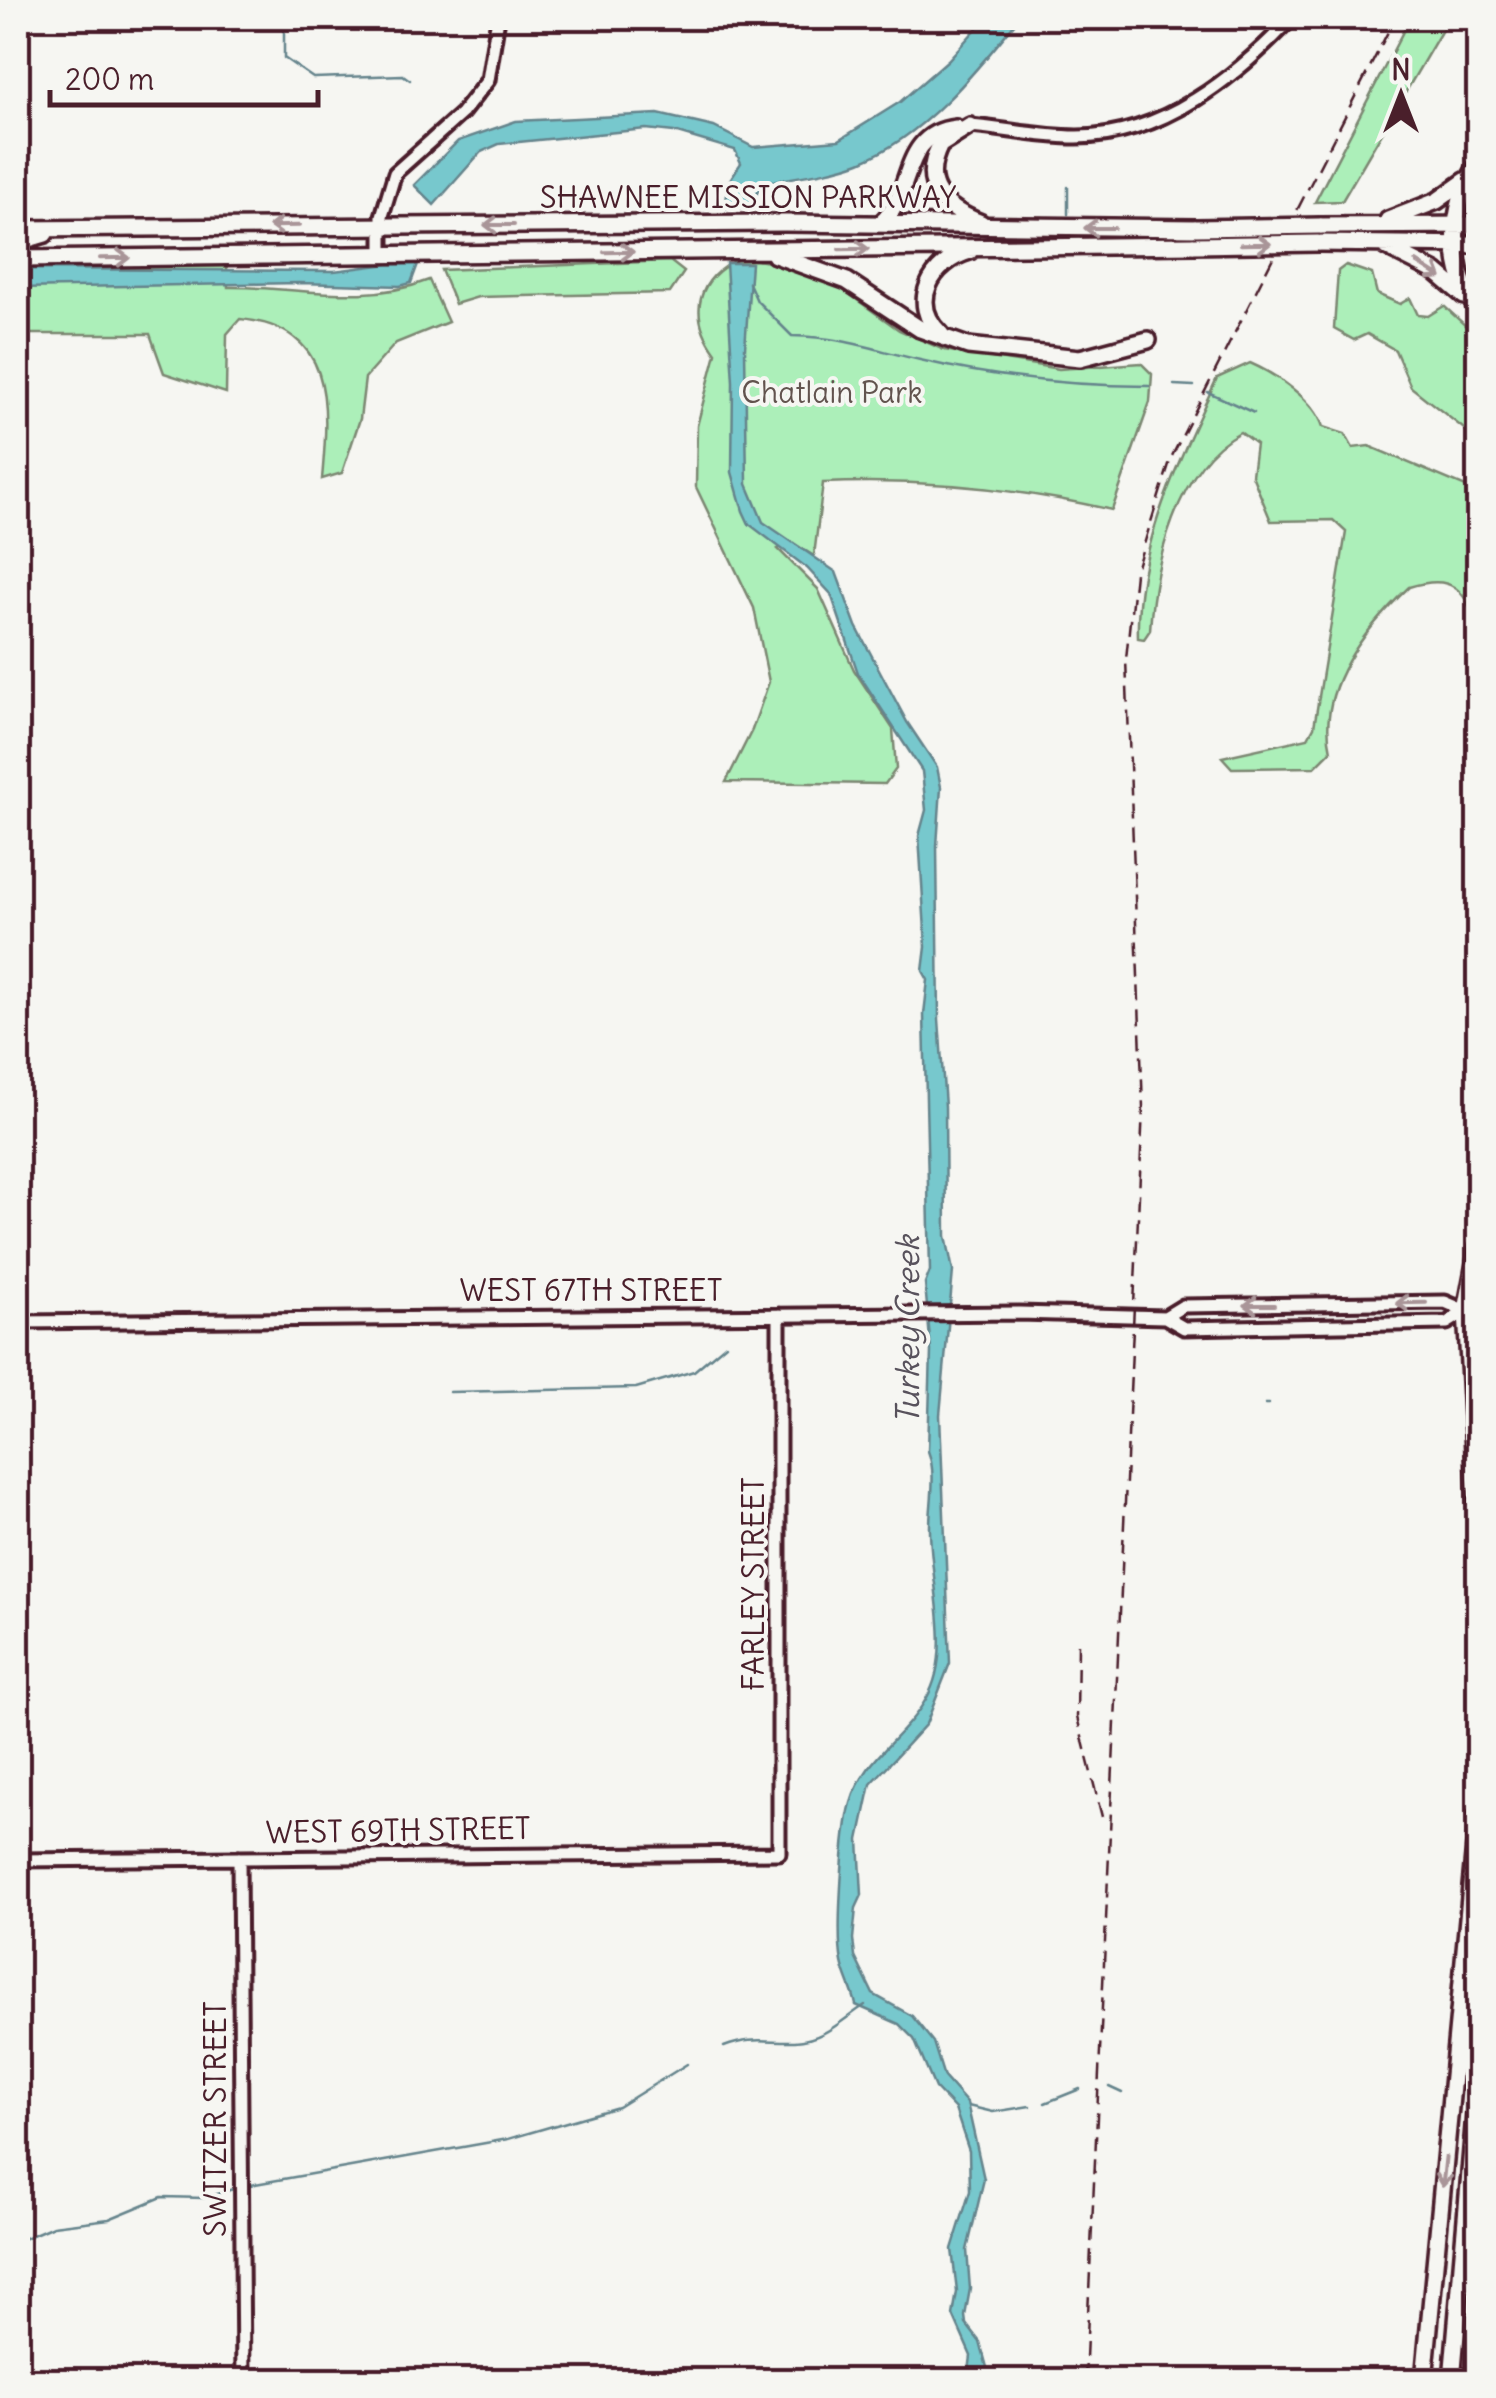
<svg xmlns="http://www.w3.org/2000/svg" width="1496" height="2398" font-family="Delius,sans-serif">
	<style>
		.green { fill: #acefb9; stroke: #7b8772; stroke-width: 2.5 }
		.water { fill: #77c8cd; stroke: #65848c; stroke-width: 2.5 }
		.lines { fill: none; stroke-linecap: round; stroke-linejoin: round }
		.stream { stroke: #65848c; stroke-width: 2.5 }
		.secondary-casing { stroke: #4a1f2b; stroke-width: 19 }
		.highway-casing { stroke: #4a1f2b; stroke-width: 22 }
		.secondary { stroke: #f6f6f2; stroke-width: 11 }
		.highway { stroke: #f6f6f2; stroke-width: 15 }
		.rail { stroke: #4a1f2b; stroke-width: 2.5; stroke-dasharray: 15 8; stroke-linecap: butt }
		.highway-bridge-casing { stroke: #4a1f2b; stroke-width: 22; stroke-linecap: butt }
		.highway-bridge { stroke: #f6f6f2; stroke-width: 15 }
		.oneway { stroke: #a99598 }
		.labels { text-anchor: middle; stroke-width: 8; stroke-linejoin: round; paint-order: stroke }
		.street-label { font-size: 30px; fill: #4a1f2b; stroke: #f6f6f2 }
		.park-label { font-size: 30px; fill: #62534e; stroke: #f6f6f2 }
		.water-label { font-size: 32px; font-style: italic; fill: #58525c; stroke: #f6f6f2 }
	</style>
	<rect width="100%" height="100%" fill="#f6f6f2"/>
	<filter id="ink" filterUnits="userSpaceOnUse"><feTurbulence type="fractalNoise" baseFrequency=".01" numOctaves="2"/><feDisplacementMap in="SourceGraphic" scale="20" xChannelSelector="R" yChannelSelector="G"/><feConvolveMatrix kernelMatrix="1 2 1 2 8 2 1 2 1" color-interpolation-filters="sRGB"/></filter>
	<g filter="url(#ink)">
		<path class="green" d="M1410,18h39l-107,183 -27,1z
			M740,258l45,6 43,15 71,51 45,20 115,19 82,-6 11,11 -2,28 -38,108c-94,-22 -193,-31 -289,-27l-9,73 -23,-14 -13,7 40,40 36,81 39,59 3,40 -11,15 -159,-2 26,-52 17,-48 -15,-74 -58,-121 1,-61 19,-73c-29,-39 -19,-75 24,-95z
			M670,261l14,11 -14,21 -192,4 -23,7 -14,-34z
			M1346,265l26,9 5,20 23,10 10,-6 8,17 10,1 16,-10 34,31v103l-67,-53 -16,-37 -28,-16 -13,6 -20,-11 4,-58z
			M18,266h209l1,21c67,-1 136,19 201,-7l19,42 -52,21 -31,35 -5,41 -18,54 -20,6c7,-77 12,-151 -82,-160l-13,15 -1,59 -62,-20 -14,-39h-132z
			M1250,363c25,11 65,37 73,64l22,7 8,14 16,-2 109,46v121l-8,-4c-11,-29 -31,-31 -61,-22 -42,40 -93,102 -78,164l-16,16 -83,1 -10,-11 86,-19 6,-11 32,-195 -13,-12 -62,1 -19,-46 4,-31 -16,-12c-63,33 -86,134 -90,198l-6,9 -6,-1c-3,-91 42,-179 79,-260z"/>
		<path class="water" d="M986,18h33c-42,52 -94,118 -159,144 -29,11 -66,15 -98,21l-12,24 -25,1 4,-27 12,-18 -6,-13 -61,-18 -28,-3 -147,15 -18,8 -47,53 -20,-20 44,-44 58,-20 142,-7 56,13 39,20 86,-7 61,-38 48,-42z
			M726,263h25l-6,85 2,136 16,38 73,50 20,54 51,96 30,45 4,20 -4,59 2,173 6,88 1,129 7,35 -13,144 10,248 -24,61 -55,60 -12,56 3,55 -6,13 -3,31 2,18 18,37 39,22 21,26 11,35 23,26 17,76 -17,71 3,39 -5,27 1,8 14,18 8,29 -6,9h-14l3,-24 -18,-41 4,-23 -5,-43 18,-58 -1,-40 -14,-42 -20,-21 -21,-49 -15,-15 -43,-19c-3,-15 -11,-28 -14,-43 -6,-28 1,-132 9,-159 13,-45 53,-65 75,-104 29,-48 3,-120 4,-173 0,-24 7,-52 -2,-75l3,-100 -6,-67 5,-13 -6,-257 4,-34 -5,-9 3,-24 -7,-111 7,-26 -4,-39 -64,-98 -27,-79 -24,-26 -58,-44 -6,-13 -11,-39 1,-90z
			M388,264h30l-7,19 -11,3 -100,-3 -282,5v-19l316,2z"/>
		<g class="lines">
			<path class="stream" d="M284,18v40l29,20 90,-3 7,5
				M1068,187v27
				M749,283l8,18 35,35c51,1 80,13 128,24 76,18 151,26 229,26
				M1174,385l20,1
				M1208,392l46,21
				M449,1392l187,-4 58,-17 32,-27
				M1265,1404h4
				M724,2047c27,-11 44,-5 71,-6 29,-1 48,-22 70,-36
				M1109,2087l13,6
				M1045,2103l35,-14
				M968,2106l25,6 37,-6
				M244,2186l264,-47 110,-32 69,-43
				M18,2241l35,-15 56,-7 53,-22 43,1 31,-10"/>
			<defs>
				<path id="secondary" d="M970,126c36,3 71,11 107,11 85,0 159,-60 215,-119
					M382,256v-40l13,-43 67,-60 26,-33 10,-62
					M1165,1317l18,-11 262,-4 21,9h12
					M18,1322l1001,-9 146,4 19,11 263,-5 19,-12
					M239,1858l4,522
					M18,1860l761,-7v-538"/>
				<path id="highway" d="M970,126l-30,19c-21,42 4,63 41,78
					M1478,165c-30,42 -30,104 0,145
					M1388,220l49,-19 28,-20
					M881,223c34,-29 18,-89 75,-95
					M1320,226l158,-1
					M18,229l767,-6 411,5
					M18,242l27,-8
					M1318,243l160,2
					M1386,247l50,25 28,24
					M775,255l72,26 73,48 48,17 112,12 68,-18
					M18,259l1176,-14
					M941,334c-33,-31 -10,-72 29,-83
					M1478,1247l-12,64 12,212
					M1424,2380l54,-567
					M1452,2380l26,-300"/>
			</defs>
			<use href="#secondary" class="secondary-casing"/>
			<use href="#highway" class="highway-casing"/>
			<use href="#secondary" class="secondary"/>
			<use href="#highway" class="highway"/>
			<path class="rail" d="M1078,1644l-1,73 25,100
				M1085,2380l58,-1272 -17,-449 9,-86 36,-115 224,-440"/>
			<defs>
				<path id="highway-bridge" d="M1196,228l124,-2
					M1194,245l124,-2"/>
			</defs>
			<use href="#highway-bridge" class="highway-bridge-casing"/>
			<use href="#highway-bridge" class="highway-bridge"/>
		</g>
		<defs><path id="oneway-shaft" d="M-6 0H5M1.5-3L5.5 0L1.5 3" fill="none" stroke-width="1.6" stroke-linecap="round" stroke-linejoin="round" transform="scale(2.5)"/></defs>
		<g class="oneway">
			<use href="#oneway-shaft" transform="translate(499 225) rotate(180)"/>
			<use href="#oneway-shaft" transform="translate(284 226) rotate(179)"/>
			<use href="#oneway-shaft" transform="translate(1099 228) rotate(180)"/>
			<use href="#oneway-shaft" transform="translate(1256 244) rotate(-1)"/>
			<use href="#oneway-shaft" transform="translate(854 249) rotate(-1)"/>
			<use href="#oneway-shaft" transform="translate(619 252) rotate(-1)"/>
			<use href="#oneway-shaft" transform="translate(115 258) rotate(-1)"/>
			<use href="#oneway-shaft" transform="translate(1429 270) rotate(32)"/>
			<use href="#oneway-shaft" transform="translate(1411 1303) rotate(179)"/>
			<use href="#oneway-shaft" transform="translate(1259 1305) rotate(180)"/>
			<use href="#oneway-shaft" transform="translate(1444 2172) rotate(96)"/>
		</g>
	</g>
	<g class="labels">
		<g class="street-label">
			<text x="748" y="208">SHAWNEE MISSION PARKWAY</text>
			<text x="591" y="1301">WEST 67TH STREET</text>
			<text transform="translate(754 1584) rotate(-90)" y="10">FARLEY STREET</text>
			<text transform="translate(398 1831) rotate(-1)" y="10">WEST 69TH STREET</text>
			<text transform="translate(216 2119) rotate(-90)" y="10">SWITZER STREET</text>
		</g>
		<g class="park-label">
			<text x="832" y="403">Chatlain Park</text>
		</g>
		<g class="water-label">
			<text transform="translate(908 1330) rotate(-90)" y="11">Turkey Creek</text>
		</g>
	</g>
	<rect width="1496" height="2398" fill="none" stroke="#f6f6f2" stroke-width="60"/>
	<rect x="30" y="30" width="1436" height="2338" fill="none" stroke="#4a1f2b" stroke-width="4" filter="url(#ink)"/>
	<g transform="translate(1401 95)" stroke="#f6f6f2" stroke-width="8" paint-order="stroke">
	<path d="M0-8L18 38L0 25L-18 38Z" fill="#4a1f2b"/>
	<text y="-15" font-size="28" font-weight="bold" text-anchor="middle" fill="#4a1f2b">N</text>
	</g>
	<path d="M50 90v15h268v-15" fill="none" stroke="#4a1f2b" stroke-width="5"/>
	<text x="65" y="90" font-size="30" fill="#4a1f2b" stroke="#f6f6f2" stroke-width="8" paint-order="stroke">200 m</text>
</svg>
